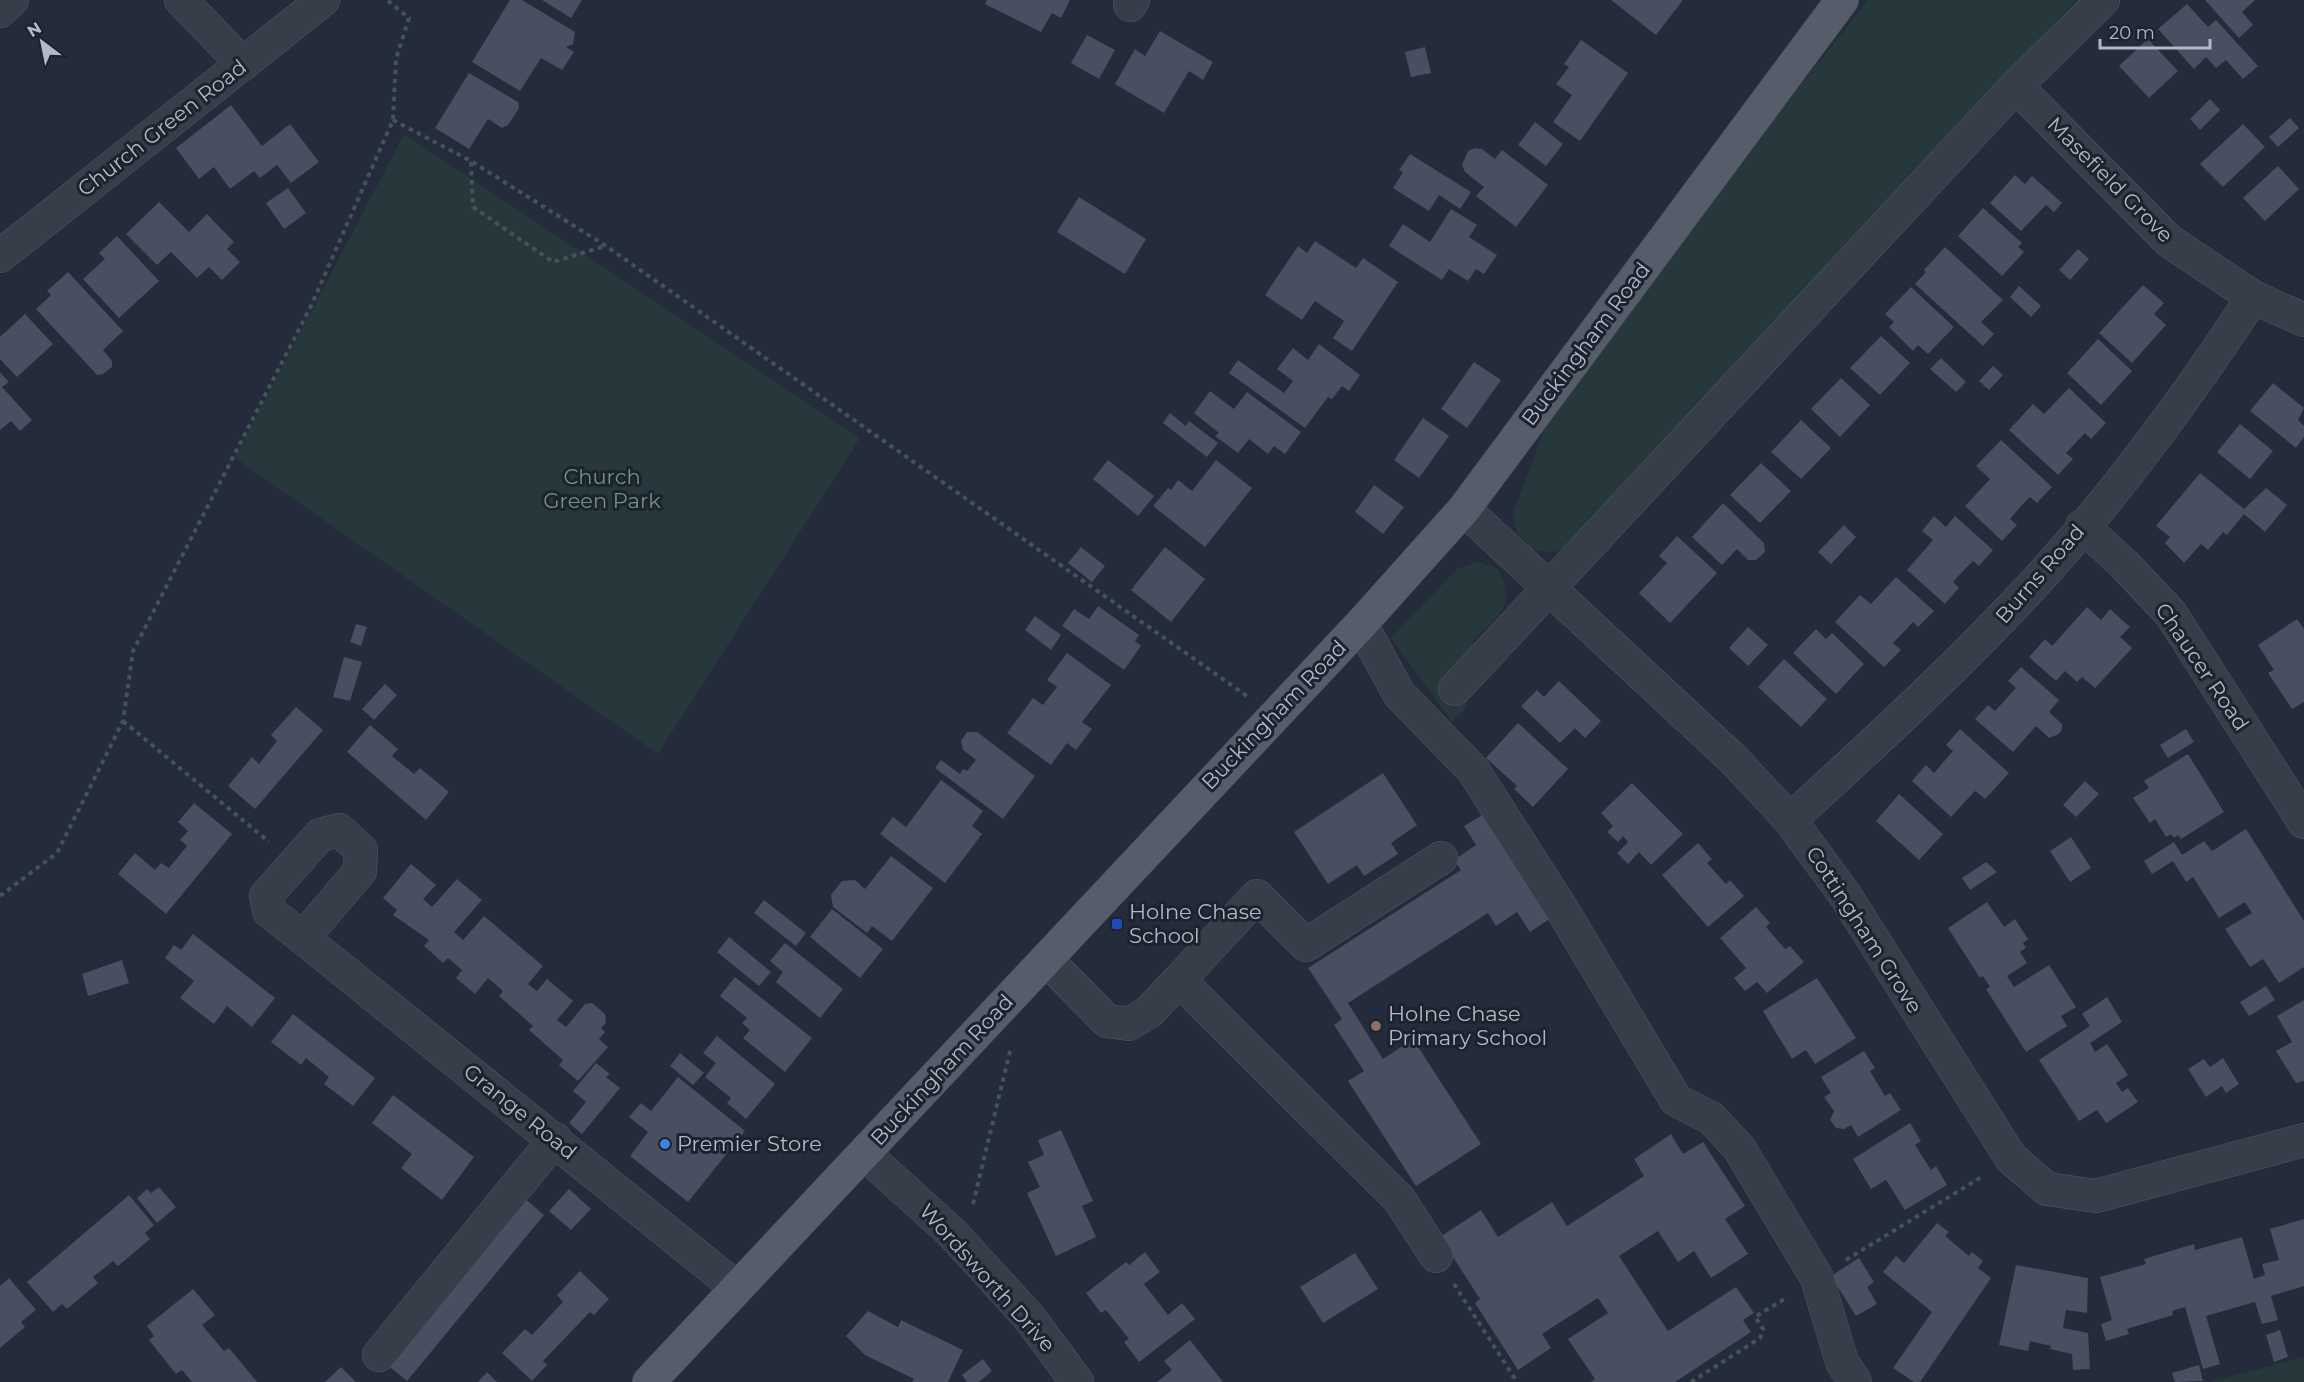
<svg xmlns="http://www.w3.org/2000/svg" width="2304" height="1382" font-family="Montserrat,sans-serif">
	<style>
		.green { fill: #27383c }
		.building { fill: #494e60 }
		.lines { fill: none; stroke-linecap: round; stroke-linejoin: round }
		.minor-casing { stroke: #535865; stroke-width: 34 }
		.major-casing { stroke: #414653; stroke-width: 34 }
		.path { stroke: #445358; stroke-width: 4; stroke-dasharray: 4.5 4.5; stroke-linecap: butt }
		.minor { stroke: #383d4a; stroke-width: 33 }
		.major { stroke: #565c6a; stroke-width: 33 }
		.transit-dot { fill: #1a4fb4; stroke: #1d222f; stroke-width: 2 }
		.education-dot { fill: #8d6e63; stroke: #1d222f; stroke-width: 2 }
		.shop-dot { fill: #3f7fe0; stroke: #1d222f; stroke-width: 2 }
		.labels { text-anchor: middle; stroke-width: 6; stroke-linejoin: round; paint-order: stroke }
		.street-label { font-size: 21px; fill: #b3b8c6; stroke: #1d222f }
		.park-label { font-size: 21px; fill: #6c957b; stroke: #1d222f }
		.poi-label { font-size: 21px; fill: #b3b8c6; stroke: #1d222f; text-anchor: start }
	</style>
	<rect width="100%" height="100%" fill="#242b3a"/>
	<path class="green" d="M1868,0h208l-132,139 -371,406 -22,8 -20,-4 -14,-16 -4,-19 34,-92 222,-297z
		M404,134l456,304 -202,316 -423,-296z
		M1477,562l20,6c22,39 1,46 -25,74l5,5 -33,36 24,24 -16,15 -61,-84 66,-69z
		M2304,1357v25h-95z"/>
	<path class="building" d="M510,0h12l53,32 -2,12 -7,3 8,5 -12,18 -21,-12 -21,33 -48,-29z
		M542,0h40l-11,18z
		M987,0h83l-9,18 -9,-5 -11,19 -56,-28z
		M1611,0h72l-27,35z
		M2205,0h50l-13,12 11,13 -14,13z
		M2187,4l21,23 8,-7 42,46 -15,13 -17,-19 -10,8 -10,-11 -12,12 -36,-40z
		M1160,31l53,31 -10,18 -14,-9 -25,42 -49,-29 20,-35 10,7z
		M1087,35l28,15 -16,29 -28,-16z
		M2148,39l30,32 -29,27 -30,-32z
		M1581,40l47,33 -48,68 -27,-19 19,-27 -16,-11 13,-17 -5,-3z
		M1425,47l6,26 -20,4 -6,-25z
		M469,73l49,29 1,6 -11,17 -6,3 -14,-9 -19,30 -34,-21z
		M2210,99l10,11 -20,20 -10,-11z
		M231,105l31,41 28,-22 29,38 -28,21 -14,-18 -17,13 -6,-7 -24,18 -16,-22 -15,12 -23,-31z
		M2290,118l9,10 -21,19 -9,-10z
		M1535,122l28,22 -17,22 -28,-21z
		M2243,124l22,23 -42,40 -23,-23z
		M1475,148l7,1 13,10 7,-9 46,35 -32,42 -40,-31 8,-9 -19,-15 -3,-7 6,-14z
		M1410,154l61,38 -11,17 -21,-14 -10,16 -36,-23 10,-16 -4,-2z
		M2278,166l21,23 -34,32 -22,-23z
		M2015,175l10,9 7,-8 30,27 -8,9 -8,-7 -25,26 -31,-28z
		M288,188l18,25 -22,16 -18,-26z
		M1079,197l67,42 -21,35 -68,-42z
		M159,202l30,30 18,-18 27,28 -7,7 13,13 -18,18 -13,-13 -12,11 -26,-26 -14,13 -31,-31z
		M1983,208l39,35 -4,4 6,5 -22,24 -44,-40z
		M1451,209l26,16 -8,12 28,18 -13,19 -8,-5 -8,12 -19,-12 -7,11 -53,-34 14,-22 27,18z
		M117,236l42,45 -40,37 -36,-39 22,-20 -6,-6z
		M1315,241l41,27 7,-10 35,24 -46,69 -19,-13 11,-17 -29,-20 -13,19 -37,-25 33,-49 9,7z
		M1945,247l58,53 -22,22 13,12 -11,12 -68,-62 11,-12 -2,-2z
		M2078,249l11,10 -19,21 -11,-10z
		M68,272l55,59 -20,19 9,11v6l-9,7 -6,1 -61,-66 15,-14 -4,-4z
		M2143,285l21,18 -10,11 12,11 -34,38 -33,-30z
		M2019,286l22,20 -10,11 -21,-20z
		M1911,287l43,40 -26,27 -10,-9 -5,6 -24,-24 5,-5 -9,-8z
		M25,314l28,30 -36,33 -17,-18v-22z
		M1881,336l29,27 -30,32 -30,-27z
		M2098,339l34,32 -31,34 -34,-32z
		M1319,344l41,31 -11,16 -7,-5 -10,13 -4,-2 -23,31 -76,-55 9,-13 46,33 9,-12 -16,-12 16,-21 15,12z
		M1941,358l25,24 -10,10 -26,-23z
		M1474,362l27,18 -34,48 -26,-19z
		M1993,366l10,9 -14,15 -10,-9z
		M0,372l9,10 -7,5 30,33 -12,11 -9,-10 -11,9z
		M1841,378l29,27 -30,32 -29,-28z
		M2273,383l31,25 -6,12 6,6v11l-8,11 -46,-37z
		M2069,388l37,35 -15,16 -6,-6 -19,20 7,6 -15,16 -49,-45 24,-26 11,10z
		M1210,391l24,18 13,-17 54,40 -16,22 -11,-8 -6,8 -19,-15 -11,14 -23,-17 4,-3 -25,-20z
		M1170,413l16,13 3,-5 29,22 -11,14 -44,-34z
		M1423,418l26,18 -30,42 -25,-18z
		M1801,420l30,28 -30,31 -30,-27z
		M2240,424l33,27 -23,28 -33,-27z
		M2001,440l51,47 -15,16 -7,-6 -10,10 -10,12 7,6 -15,16 -37,-35 25,-27 -14,-13z
		M1108,460l46,36 -16,20 -45,-37z
		M1216,460l36,28 -47,59 -52,-41 15,-18 3,2 7,-10 14,11z
		M1761,463l30,28 -31,32 -30,-28z
		M2200,473l44,36 22,-21 21,17 -22,27 -21,-18 -17,21 -4,-3 -15,18 -7,-6 -17,19 -19,-20 5,-6 -14,-11z
		M1374,485l30,22 -21,27 -28,-22z
		M1723,503l41,40 1,9 -9,8h-8l-11,-11 -15,16 -30,-28z
		M1934,516l12,11 9,-11 38,34 -14,16 -6,-5 -10,10 -10,11 6,6 -14,16 -38,-34 26,-30 -11,-9z
		M1844,525l12,12 -25,27 -13,-12z
		M1677,536l40,37 -47,50 -31,-30 28,-30 -8,-7z
		M1081,547l24,19 -13,16 -24,-19z
		M1165,547l40,32 -34,43 -40,-32z
		M1896,577l38,34 -16,16 -5,-5 -20,21 8,7 -17,17 -49,-45 25,-27 11,9z
		M1098,606l41,29 -4,6 6,5 -17,24 -62,-44 12,-17 15,10z
		M2087,607l14,13 9,-11 20,18 -10,10 12,11 -37,40 -13,-11 -5,5 -12,-11 -9,10 -27,-24 16,-18 7,7z
		M1035,616l26,19 -10,15 -26,-20z
		M2297,619l7,10v73l-12,7 -24,-36 6,-3 -16,-25z
		M356,624l11,3 -6,19 -11,-4z
		M1748,627l20,18 -20,21 -19,-18z
		M1816,629l10,10 6,-6 32,31 -28,30 -43,-41z
		M1067,653l44,32 -29,37 10,7 -16,21 -9,-7 -16,22 -44,-32 26,-35 10,7 14,-18 -10,-7z
		M344,657l18,5 -12,39 -17,-4z
		M1784,659l43,40 -26,28 -43,-40z
		M2021,667l38,33 -10,12 13,12v5l-3,5 -10,4 -13,-12 -23,26 -38,-33 13,-14 7,6 21,-23 -8,-7z
		M1559,681l42,40 -16,17 -10,-10 -15,15 -39,-37 16,-16 7,7z
		M385,684l12,11 -23,25 -12,-11z
		M296,707l27,23 -68,79 -27,-23 24,-29 7,7 18,-23 -6,-6z
		M1518,723l50,46 -35,38 -19,-18 3,-3 -31,-28z
		M370,725l28,24 -6,7 22,18 6,-6 29,24 -23,28 -79,-68z
		M1960,729l49,44 -24,26 -10,-8 -24,26 -39,-36 14,-16 8,8 19,-22 -7,-6z
		M2186,729l8,13 -26,16 -8,-13z
		M967,732h10l58,44 -32,43 -68,-51 6,-8 19,14 3,-5 4,2 9,-11 -13,-10 -2,-9z
		M2188,754l36,58 -43,27 -3,-4 -4,3 -3,-4 -5,3 -11,-18 -5,4 -17,-25 16,-10 -5,-7z
		M1383,773l34,52 -26,18 7,11 -34,22 -7,-11 -29,19 -34,-52z
		M941,780l42,31 -11,15 10,8 -37,49 -65,-49 13,-17 13,10z
		M2085,781l14,13 -23,23 -13,-12z
		M1632,783l51,51 -32,31 -12,-13 -11,12 -11,-11 11,-11 -5,-6 -5,6 -11,-10 6,-6 -12,-13z
		M1899,794l44,40 -24,26 -43,-39z
		M194,803l38,31 -66,80 -48,-40 17,-21 20,17 6,-7 8,5 18,-22 -7,-6 8,-9 -10,-9z
		M1484,814l67,104 -21,14 -13,-20 -21,14 -8,-13 -140,90 35,56 30,-20 68,105 -65,42 -68,-105 16,-10 -30,-46 8,-6 -34,-51 153,-98 -7,-10 22,-15 -12,-19z
		M2246,829l58,92v46l-25,16 -16,-24 -13,8 -25,-38 27,-16 -7,-11 -26,16 -26,-41 -7,5 -13,-21 -21,13 -8,-13 30,-19 8,13 22,-14 8,10z
		M2071,837l20,31 -21,14 -20,-31z
		M1698,843l14,16 -5,4 19,21 4,-4 14,16 -36,31 -46,-52z
		M891,856l42,32 -41,53 -20,-15 -5,7 -34,-26 -2,-12 11,-14 13,-1 10,9z
		M1986,862l11,10 -27,18 -8,-12z
		M411,864l25,21 -13,14 9,8 25,-28 25,21 -28,32 9,8 21,-24 59,50 -15,18 9,7 10,-12 26,22 -16,19 9,7 19,-23 7,-1 13,11 1,9 -5,5 4,4 -6,7 9,8 -30,34 -19,-16 4,-5 -34,-30 4,-4 -34,-30 4,-5 -15,-13 -13,16 -19,-16 6,-8 -14,-12 -5,5 -19,-17 5,-6 -36,-25 4,-5 -14,-12z
		M764,900l42,33 -10,13 -42,-33z
		M1987,902l17,25 11,-8 13,20 -5,4 3,5 -6,4 7,11 -20,13 7,11 35,-22 27,42 -15,9 6,10 -41,26 -40,-63 4,-2 -7,-11 -3,2 -32,-50z
		M1756,907l14,16 -4,4 19,22 5,-3 14,16 -37,31 -10,-11 -12,9 -11,-13 12,-10 -26,-30z
		M832,909l51,40 -23,29 -50,-41z
		M193,934l82,64 -23,29 -25,-21 -13,18 -34,-26 14,-17 -29,-23 9,-13 7,5z
		M729,937l42,35 -12,14 -42,-34z
		M785,943l58,46 -23,29 -44,-36 7,-10 -13,-11z
		M122,960l7,23 -41,13 -6,-22z
		M735,977l77,61 -27,34 -42,-34 7,-8 -8,-7 5,-5 -27,-22z
		M1817,978l39,60 -41,26 -9,-14 -14,9 -29,-48z
		M2266,986l9,14 -26,16 -9,-14z
		M2107,997l15,25 -32,21 5,9 12,-8 21,31 -12,8 6,9 6,-4 10,14 -32,21 -9,-13 -18,11 -40,-61 51,-34 -8,-12z
		M2304,1000v81l-8,2 -20,-32 16,-9 -15,-26z
		M293,1014l82,64 -22,28 -29,-22 5,-7 -12,-10 -11,-9 -5,7 -30,-23z
		M717,1036l58,48 -29,35 -19,-16 4,-5 -26,-21 11,-14 -13,-10z
		M1864,1051l11,17 -5,3 15,25 5,-3 11,17 -43,27 -7,-12 -7,4 -8,-1 -6,-8 4,-9 -10,-14 7,-4 -10,-16z
		M680,1053l24,20 -11,12 -23,-19z
		M2223,1058l16,26 -13,9 -4,-7 -16,11 -18,-28 16,-10 6,8z
		M596,1063l14,11 -4,3 14,11 -38,46 -13,-11 17,-21 -13,-11z
		M678,1077l67,54 -57,71 -58,-46 18,-24 -19,-15 12,-14 10,8z
		M393,1095l81,62 -32,43 -41,-32 11,-14 -40,-31z
		M1910,1123l11,18 -6,4 16,25 5,-4 11,19 -42,25 -19,-30 -15,9 -18,-30z
		M1061,1130l32,71 -11,5 14,31 -40,19 -29,-63 13,-6 -12,-25 16,-7 -6,-15z
		M1671,1134l12,20 20,-12 42,64 -20,13 23,35 -37,24 -17,-27 -16,11 -20,-31 -39,25 49,75 68,-44 18,26 -11,7 8,12 -76,50h-84l4,-3 -27,-40 40,-26 -10,-15 -56,36 9,14 -33,22 -43,-67 5,-4 -40,-62 41,-27 17,27 54,-35 15,24 77,-50 -10,-17z
		M159,1187l17,20 -19,16 -20,-25 10,-9 4,4z
		M569,1189l22,20 -20,21 -22,-19z
		M129,1195l25,30 -9,8 5,6 -32,27 -5,-5 -20,16 5,6 -31,26 -5,-5 -9,8 -26,-30z
		M523,1197l21,18 -137,166 -22,-18z
		M2304,1219v67l-33,10 7,24 -16,4 -7,-22 -49,14 14,48 -17,5 -18,-62 -13,4 1,4 -46,14 2,5 -23,7 -5,-17 11,-4 -12,-43 46,-13 -2,-5 50,-15 1,6 47,-13 12,42 11,-4 -3,-11 17,-4 -9,-31z
		M1937,1223l12,9 -4,4 24,20 3,-4 11,9 -5,7 13,10 -71,104h-6l-21,-14 39,-56 -49,-40 13,-16 8,7z
		M1145,1252l15,20 -16,12 24,31 14,-12 13,16 -56,43 -15,-20 5,-3 -12,-15 -11,-14 -5,3 -15,-20 40,-31 3,3z
		M1355,1253l23,36 -55,34 -23,-36z
		M1859,1258l15,24 -7,5 10,17 -21,12 -25,-40z
		M2016,1265l72,13 -1,35 -21,-3 -3,18 25,5 2,36 -17,1 -1,-16 -22,-5 1,-3 -21,-5 -2,10 -29,-6z
		M580,1271l29,28 -15,16 -4,-3 -47,49 4,4 -15,16 -30,-28 23,-24 7,6 31,-33 -6,-7z
		M9,1278l27,32 -15,12 4,5 -25,21v-62z
		M193,1289l22,26 -13,10 22,26 5,-3 28,34h-65l-10,-12 -6,4 -27,-34 5,-4 -7,-10z
		M868,1311l30,16 3,-7 62,30 -15,32h-36l2,-3 -49,-24 -19,-19z
		M2280,1330l8,27 -14,5 -8,-27z
		M1190,1340l33,42h-66l15,-12 -8,-9z
		M983,1359l9,12 -13,11h-12l-5,-7z
		M2199,1365l4,16 -28,1 -3,-9z
		M341,1367l15,15h-31z
		M487,1372l10,10h-19z"/>
	<g class="lines">
		<defs>
			<path id="minor" d="M181,0l62,64
				M1130,5l3,-5
				M0,11l12,-11
				M2016,86l153,155 84,56 51,23
				M0,256l323,-256
				M1464,509l269,250 57,61 55,75 166,263 36,31 49,7 208,-56
				M2082,526l42,38 47,50 133,208
				M1361,624l38,70 74,76 90,141 113,189 35,18 28,30 78,130 25,84 13,20
				M1455,689l561,-603 87,-86
				M1790,820c78,-71 155,-142 227,-218 87,-91 167,-200 236,-305
				M303,938l57,-67 1,-21 -22,-20 -19,5 -54,61 3,15 34,27 434,350
				M1046,959l61,62 22,3 20,-12 30,-32 220,219 37,57
				M1179,980l78,-84 49,49 135,-87
				M865,1154l87,79 76,83 49,66
				M379,1355l176,-216"/>
			<path id="major" d="M649,1382l712,-758 103,-115 378,-509"/>
		</defs>
		<use href="#minor" class="minor-casing"/>
		<use href="#major" class="major-casing"/>
		<path class="path" d="M393,120l78,41 135,85 641,450
			M471,162l2,45 80,55 52,-16
			M123,721l146,121
			M0,896l57,-43 66,-132 10,-70 178,-345 82,-186 3,-61 13,-41 -22,-18
			M973,1204l37,-153
			M1846,1260l137,-84
			M1454,1284l63,98
			M1691,1382l69,-44 3,-9 -8,-12 31,-19"/>
		<use href="#minor" class="minor"/>
		<use href="#major" class="major"/>
	</g>
	<rect class="transit-dot" x="1111" y="918" width="12" height="12" rx="3"/>
	<circle class="education-dot" cx="1376" cy="1026" r="6"/>
	<circle class="shop-dot" cx="665" cy="1144" r="6"/>
	<g class="labels">
		<g class="street-label">
			<text transform="translate(162 128) rotate(-38)" y="7">Church Green Road</text>
			<text transform="translate(2110 180) rotate(45)" y="7">Masefield Grove</text>
			<text transform="translate(1586 344) rotate(-53)" y="7">Buckingham Road</text>
			<text transform="translate(2040 574) rotate(-49)" y="7">Burns Road</text>
			<text transform="translate(2202 667) rotate(56)" y="7">Chaucer Road</text>
			<text transform="translate(1274 715) rotate(-46)" y="7">Buckingham Road</text>
			<text transform="translate(1864 930) rotate(57)" y="7">Cottingham Grove</text>
			<text transform="translate(942 1070) rotate(-47)" y="7">Buckingham Road</text>
			<text transform="translate(520 1112) rotate(39)" y="7">Grange Road</text>
			<text transform="translate(987 1278) rotate(48)" y="7">Wordsworth Drive</text>
		</g>
		<g class="park-label">
			<text x="602" y="484">Church<tspan x="602" dy="24">Green Park</tspan></text>
		</g>
		<g class="poi-label">
			<text x="1129" y="919">Holne Chase<tspan x="1129" dy="24">School</tspan></text>
			<text x="1388" y="1021">Holne Chase<tspan x="1388" dy="24">Primary School</tspan></text>
			<text x="677" y="1151">Premier Store</text>
		</g>
	</g>
	<g transform="translate(42 42) rotate(328)" stroke="#1d222f" stroke-width="4.5" paint-order="stroke">
	<path d="M0-4.5L10 22L0 15L-10 22Z" fill="#b3b8c6"/>
	<text y="-9" font-size="16" font-weight="bold" text-anchor="middle" fill="#b3b8c6">N</text>
	</g>
	<path d="M2100 39v9h110v-9" fill="none" stroke="#b3b8c6" stroke-width="3"/>
	<text x="2109" y="39" font-size="18" fill="#b3b8c6" stroke="#1d222f" stroke-width="4.5" paint-order="stroke">20 m</text>
</svg>
